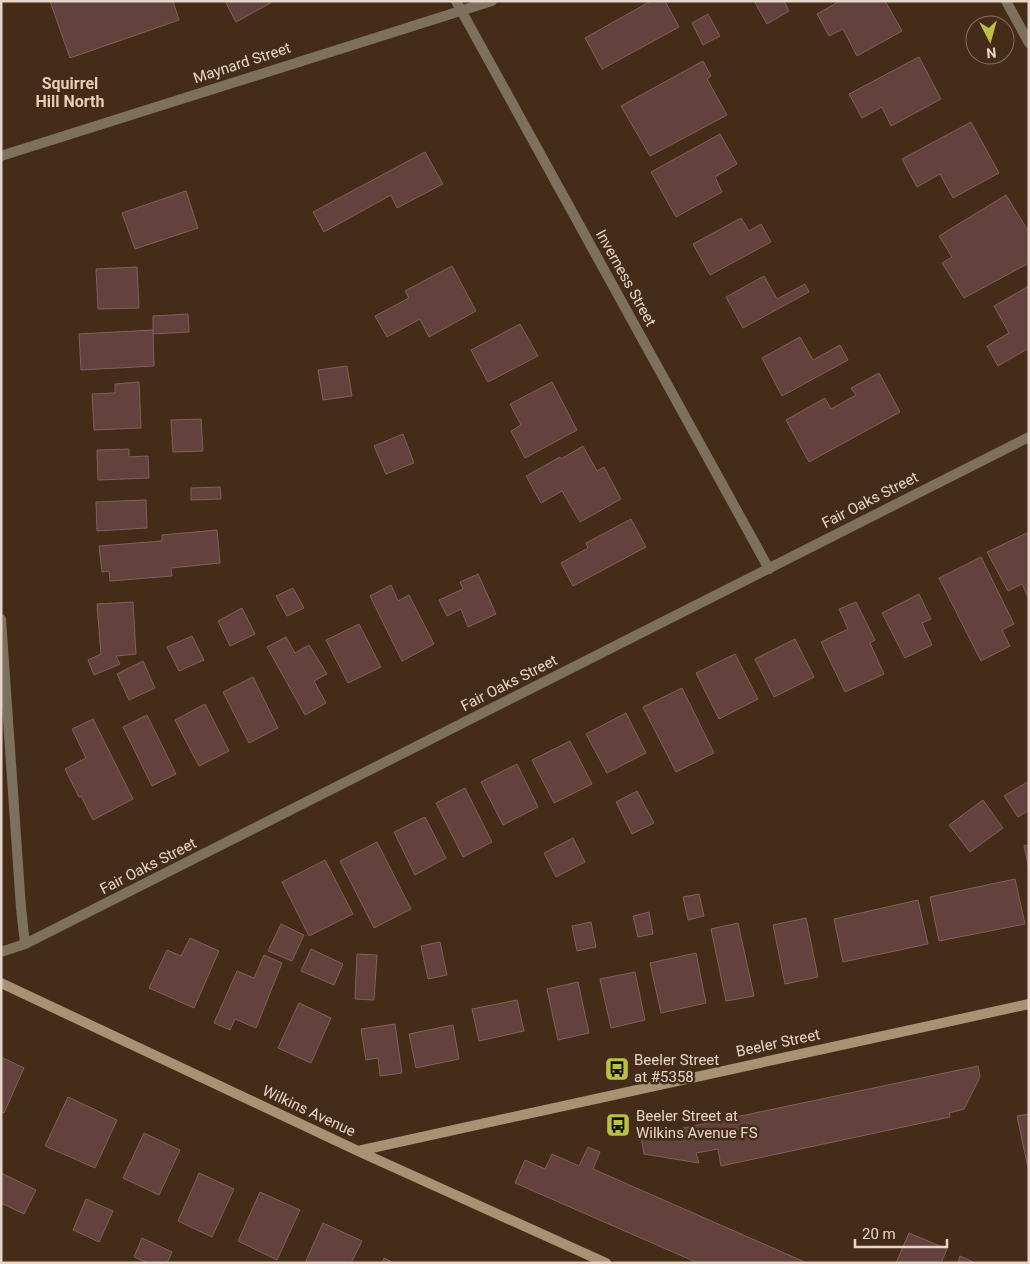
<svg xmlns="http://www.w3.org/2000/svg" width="1030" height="1264" font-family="Roboto,sans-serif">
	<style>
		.building { fill: #63413d; stroke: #835f5a }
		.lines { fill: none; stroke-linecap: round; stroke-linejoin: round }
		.street { stroke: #7d715d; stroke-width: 10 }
		.secondary { stroke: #a79373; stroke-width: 10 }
		.labels { text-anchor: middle; stroke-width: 5; stroke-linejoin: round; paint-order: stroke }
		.street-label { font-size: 15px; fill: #e6d6ca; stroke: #452c19 }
		.poi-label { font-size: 15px; fill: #e6d6ca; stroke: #452c19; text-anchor: start }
		.neighbourhood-label { font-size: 16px; font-weight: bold; fill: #ebccb4; stroke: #452c19 }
	</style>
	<rect width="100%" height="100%" fill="#452c19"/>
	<path class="building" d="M50,1h123l6,19 -109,38z
		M225,1h49l-38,21z
		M651,1h14l14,26 -77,42 -17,-31z
		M754,1h30l5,10 -22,13z
		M840,1h45l17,30 -45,25 -14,-27 -14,7 -12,-22z
		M708,14l12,22 -17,9 -11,-22z
		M919,57l22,42 -50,27 -9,-19 -20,11 -13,-24z
		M703,61l8,15 -4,3 20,36 -77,41 -29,-50z
		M971,122l28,51 -46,25 -13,-24 -23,13 -15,-28z
		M720,134l17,30 -22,13 7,15 -46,25 -25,-45z
		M425,152l18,32 -46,24 -6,-13 -67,37 -11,-20z
		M186,191l12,37 -63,21 -13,-36z
		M1006,195l23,37v31l-65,35 -22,-35 10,-6 -13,-21z
		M741,218l8,13 12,-7 10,18 -61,33 -17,-31z
		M452,266l24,45 -47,26 -9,-18 -33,18 -12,-21 34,-18 -4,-7z
		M137,267l2,41 -41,1 -2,-40z
		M764,276l13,23 28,-15 4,8 -66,36 -17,-31z
		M1029,286v65l-2,-2 -29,17 -11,-20 22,-13 -15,-27z
		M188,314l1,18 -36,2v-18z
		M520,324l18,32 -50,26 -17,-32z
		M153,330l1,36 -73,4 -2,-36z
		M800,337l13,23 27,-15 8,15 -66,36 -20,-38z
		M347,366l5,30 -29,4 -5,-30z
		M879,373l21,39 -91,50 -23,-42 39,-22 6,11 25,-14 -5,-7z
		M139,382l2,46 -47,2 -2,-36 23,-1v-9z
		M552,382l25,48 -52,28 -14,-27 10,-6 -11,-21z
		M201,419l2,32 -30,1 -2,-32z
		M403,434l11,29 -28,11 -12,-28z
		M583,446l14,25 7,-4 17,32 -41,23 -18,-31 -21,12 -15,-27 34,-19 1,2z
		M129,449v8l19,-1 1,22 -51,2 -1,-30z
		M220,487l1,12 -30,1v-12z
		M146,500l1,28 -50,3 -1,-29z
		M631,519l15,28 -73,39 -12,-23 27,-15 -2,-5z
		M217,530l3,33 -49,5 1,8 -62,5 -1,-10 -7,1 -3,-26 63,-5v-6z
		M1029,532v67l-7,-15 -14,7 -21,-39z
		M981,557l33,67 -12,6 8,16 -29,15 -42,-83z
		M478,574l18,40 -28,13 -7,-18 -14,7 -8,-16 24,-11 -3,-7z
		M391,585l7,16 11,-6 25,49 -32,17 -32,-65z
		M293,588l11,20 -17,8 -11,-20z
		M919,594l12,25 -9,4 10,22 -27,13 -23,-45z
		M133,602l3,52 -20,2 4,8 -26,11 -6,-15 13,-6 -4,-50z
		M856,602l19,38 -5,3 14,31 -39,18 -24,-50 27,-13 -9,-20z
		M242,608l13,26 -25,12 -12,-25z
		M359,624l22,43 -33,16 -22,-43z
		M192,636l12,24 -25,11 -12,-24z
		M286,637l9,16 14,-8 18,29 -13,7 12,22 -21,12 -38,-68z
		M795,639l19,38 -40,20 -19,-38z
		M735,654l23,45 -39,20 -23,-46z
		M143,661l12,27 -26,12 -12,-26z
		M253,677l25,51 -29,15 -26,-51z
		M682,688l32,65 -38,19 -33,-65z
		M205,704l24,47 -30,15 -24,-46z
		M626,713l20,40 -39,20 -21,-39z
		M147,715l29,59 -24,12 -29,-59z
		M93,719l40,80 -40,21 -12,-24 -2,1 -14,-28 21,-11 -14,-29z
		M570,741l22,43 -38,19 -22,-43z
		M517,764l21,43 -35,18 -22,-43z
		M1029,781v29l-11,7 -14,-21z
		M465,788l27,54 -29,15 -27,-54z
		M637,791l17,32 -22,11 -16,-32z
		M983,800l20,28 -33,24 -21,-27z
		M425,817l21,41 -31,17 -21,-43z
		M573,838l12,24 -29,15 -12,-24z
		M377,842l34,67 -37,19 -34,-67z
		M1029,845v24l-5,-23z
		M325,860l28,54 -44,22 -27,-54z
		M1015,879l10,45 -86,17 -9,-44z
		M699,894l5,22 -16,4 -5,-23z
		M918,900l10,44 -85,18 -9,-43z
		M649,912l4,22 -15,3 -5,-21z
		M806,918l12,59 -33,7 -12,-59z
		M591,922l5,25 -19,4 -5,-25z
		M738,923l16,73 -28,5 -15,-72z
		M281,924l23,11 -12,26 -24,-10z
		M190,938l29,13 -25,57 -45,-20 18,-38 14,6z
		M440,942l7,33 -19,4 -7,-33z
		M311,949l32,15 -9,21 -33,-14z
		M696,953l10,50 -45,10 -11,-50z
		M357,954l20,1 -3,45 -19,-1z
		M264,955l18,8 -26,65 -21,-9 -5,11 -16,-7 23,-52 17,7z
		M635,972l10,48 -34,8 -11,-49z
		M578,982l11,51 -31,7 -11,-51z
		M517,1000l7,31 -45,10 -7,-32z
		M299,1003l32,15 -20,45 -33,-15z
		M395,1024l7,49 -22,3 -2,-18 -12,2 -5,-31z
		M453,1025l6,34 -43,9 -7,-34z
		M1,1057l23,11 -20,45 -3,-1z
		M978,1066l2,11 -16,32 -15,4 1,4 -229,49 -3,-17 -22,4 3,10 -55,-9 -3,-17z
		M68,1097l49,23 -22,48 -50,-22z
		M1029,1114v54h-1l-11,-52z
		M144,1133l36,17 -21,45 -36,-17z
		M588,1147l12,5 -7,17 214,94h-109l-183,-80 10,-23 20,9 7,-15 27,12z
		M1,1173l35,17 -12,24 -23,-11z
		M199,1173l35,16 -22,48 -34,-16z
		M260,1192l40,18 -23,50 -39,-19z
		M86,1199l27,12 -14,31 -26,-12z
		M323,1223l39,18 -11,22h-46z
		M909,1233l38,16 -6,14h-45z
		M142,1238l30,14 -5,11h-19l-14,-6z
		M960,1256l16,7h-18z
		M384,1258l10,5h-12z"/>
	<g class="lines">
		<path class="street" d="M456,1l313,568
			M1006,1l23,42
			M1,156l491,-155
			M1,619l20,289 4,36
			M1,952l24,-8 1004,-507"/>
		<path class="secondary" d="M1,983l357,168 248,112
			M358,1151l671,-147"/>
	</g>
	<defs>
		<symbol id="bus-square" viewBox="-11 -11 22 22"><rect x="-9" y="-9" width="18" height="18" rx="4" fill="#bac045" stroke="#452c19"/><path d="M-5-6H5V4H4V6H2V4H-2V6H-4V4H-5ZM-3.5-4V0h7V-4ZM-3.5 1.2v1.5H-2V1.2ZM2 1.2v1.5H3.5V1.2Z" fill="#111"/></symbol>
	</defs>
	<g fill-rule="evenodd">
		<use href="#bus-square" x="603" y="1055" width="28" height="28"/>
		<use href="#bus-square" x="604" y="1111" width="28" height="28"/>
	</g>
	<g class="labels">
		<g class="street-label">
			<text transform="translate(242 63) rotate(-18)" y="5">Maynard Street</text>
			<text transform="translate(626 278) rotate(61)" y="5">Inverness Street</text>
			<text transform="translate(870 500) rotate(-27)" y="5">Fair Oaks Street</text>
			<text transform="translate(509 683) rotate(-27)" y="5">Fair Oaks Street</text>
			<text transform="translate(148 866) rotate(-27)" y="5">Fair Oaks Street</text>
			<text transform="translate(778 1043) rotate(-12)" y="5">Beeler Street</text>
			<text transform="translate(309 1111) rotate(25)" y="5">Wilkins Avenue</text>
		</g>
		<g class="poi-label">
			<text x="634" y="1065">Beeler Street<tspan x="634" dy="17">at #5358</tspan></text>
			<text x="636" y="1121">Beeler Street at<tspan x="636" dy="17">Wilkins Avenue FS</tspan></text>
		</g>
		<g class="neighbourhood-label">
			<text x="70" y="89">Squirrel<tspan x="70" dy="18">Hill North</tspan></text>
		</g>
	</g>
	<rect width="1030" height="1264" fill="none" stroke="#e6d6ca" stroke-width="5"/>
	<g transform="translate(990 40) rotate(174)"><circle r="24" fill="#452c19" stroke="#857060"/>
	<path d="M0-4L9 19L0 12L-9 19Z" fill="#bac045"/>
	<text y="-8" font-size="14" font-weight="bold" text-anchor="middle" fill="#e6d6ca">N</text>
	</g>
	<path d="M855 1239v8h92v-8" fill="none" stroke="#e6d6ca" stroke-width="2.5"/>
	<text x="862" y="1239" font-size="15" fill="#e6d6ca" stroke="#452c19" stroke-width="4" paint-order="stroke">20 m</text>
</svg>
